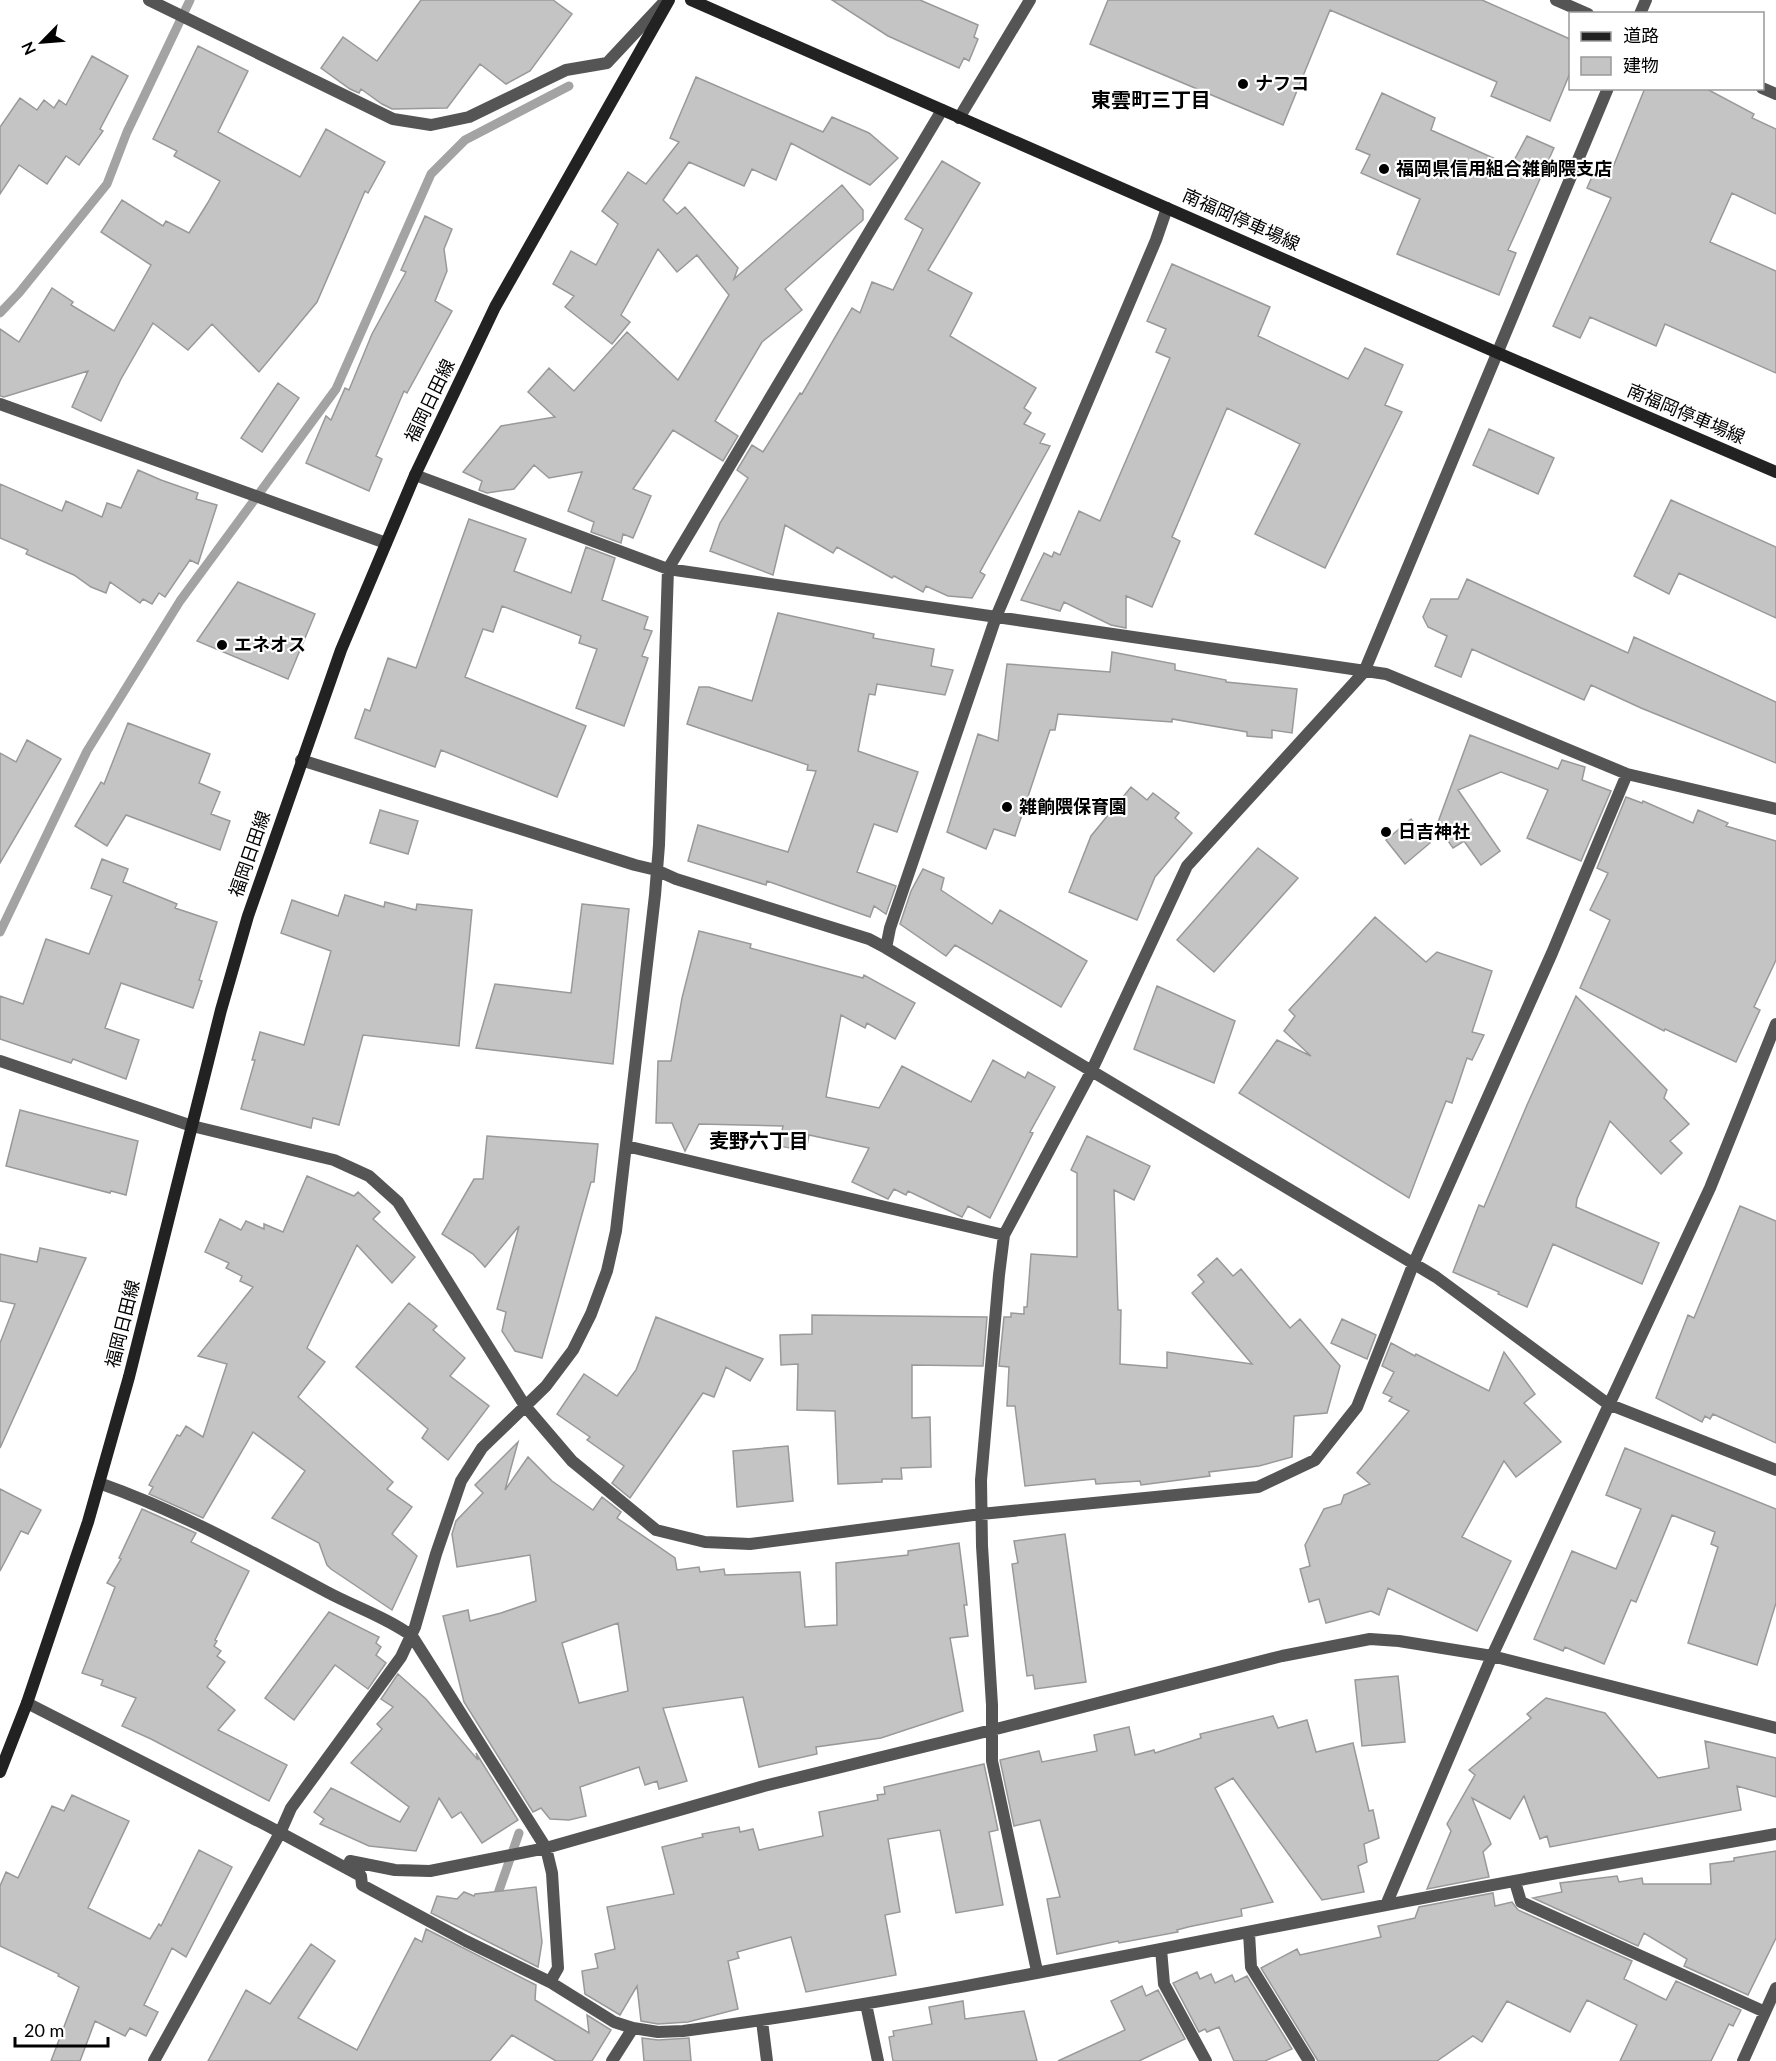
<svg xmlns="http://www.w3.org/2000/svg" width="1776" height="2061" font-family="Lato,'Noto Sans JP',sans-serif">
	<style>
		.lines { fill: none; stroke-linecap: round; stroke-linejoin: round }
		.stream { stroke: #a3a3a3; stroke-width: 9 }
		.building { fill: #c4c4c4; stroke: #999; stroke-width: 1.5; fill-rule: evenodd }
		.minor { stroke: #555; stroke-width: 12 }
		.secondary { stroke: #222; stroke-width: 12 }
		.poi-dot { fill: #000; stroke: #fff; stroke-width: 2 }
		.labels { text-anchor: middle; stroke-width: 4.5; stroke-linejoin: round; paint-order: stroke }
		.poi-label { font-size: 18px; font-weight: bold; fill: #000; stroke: #fff; text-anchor: start }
		.street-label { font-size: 18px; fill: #000; stroke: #fff }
		.neighbourhood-label { font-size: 20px; font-weight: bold; fill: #000; stroke: #fff }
	</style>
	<rect width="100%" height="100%" fill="#fff"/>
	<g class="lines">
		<path class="stream" d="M0,313l19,-20 88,-109 20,-52 63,-132
			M0,932l87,-181 93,-150 156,-212 95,-215 34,-34 104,-54
			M495,1902l24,-69"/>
	</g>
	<path class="building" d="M421,0h132l19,14 -42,57 -24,13 -26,-20 -33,44 -55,1 -10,-5 -21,-15 -2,4 -9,-4 -29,-21 22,-31 34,24z
		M832,0h88l58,25 -4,12 4,2 -9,22 -5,-3 -5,10 -71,-32z
		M1108,0h374l88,39v34l-20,48 -59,-25 6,-14 -167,-72 -47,115 -193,-81z
		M198,46l50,25 -30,61 82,45 26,-48 59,33 -17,31 -3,-2 -48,111 -58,70 -47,-48 -24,26 -35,-27 -32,56 -20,42 -29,-14 16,-36 -84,26 -4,-1v-67l19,13 33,-54 21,14 -2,3 43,26 37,-66 -50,-33 21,-32 41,26 3,-5 23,12 18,-29 13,-23 -46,-25 3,-5 -24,-12z
		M92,56l36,20 -28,53 3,2 -24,34 -13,-9 -19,28 -28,-19 -19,29v-67l20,-29 17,12 7,-10 10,8 5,-8 7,5z
		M696,77l127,55 9,-15 37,16 29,25 -28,27 -79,-42 -15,37 -24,-11 -8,17 -55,-24 -26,38 14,14 8,-7 53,61 -4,11 108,-94 21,25v10l-78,69 17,21 -40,32 -47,79 23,15 -15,25 -50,-31 -40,59 18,7 -18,42 -10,-4 -2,9 -30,-11 3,-10 -26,-11 14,-39 -33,6 -15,-13 -20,24 -27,4 -8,-3 3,-9 -19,-9 38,-46 54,-9 -27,-25 21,-24 25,23 53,-59 51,48 51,-85 -32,-40 -20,17 -19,-23 -37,66 9,7 -18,22 -47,-37 9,-11 -21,-12 18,-33 25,14 22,-41 -16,-13 26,-39 18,12 33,-42 -9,-4z
		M1645,88h60l49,26 -2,4 24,11v85l-44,-21 -22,49 66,29v102l-111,-49 -9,22 -66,-29 -10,21 -27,-12 58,-128 -24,-10 12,-27 14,6z
		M1382,93l53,25 -4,12 80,36 16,-30 27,12 -46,102 8,3 -17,42 -102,-41 23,-55 -59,-26 9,-18 -14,-6z
		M942,161l38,22 -52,87 44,23 -22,43 86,52 -12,20 7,5 -7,11 21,10 -5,9 10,3 -70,126 5,3 -13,23 -24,-2 -22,-10 -3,6 -29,-16 -2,2 -55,-31 -4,6 -48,-28 -12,50 -63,-24 10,-28 28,-45 -11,-8 15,-25 11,7 37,-59 2,1 50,-86 8,5 12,-31 21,8 30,-61 -18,-10z
		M425,216l27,13 -8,20 3,22 -12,30 17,10 -45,82 -3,-2 -28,65 6,3 -13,32 -63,-28 20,-47 5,4 14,-32 4,2 23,-56 34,-62 -5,-2z
		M1172,264l98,43 -12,29 90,43 17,-31 38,17 -18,40 17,7 -77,156 -70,-34 45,-90 -73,-36 -55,129 8,4 -28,66 -26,-11v32l-15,-3 -47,-23 -4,9 -39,-11 23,-47 8,4 2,-5 6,3 19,-44 21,10 70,-163 -14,-6 10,-23 -19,-8z
		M278,383l21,15 -37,54 -21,-14z
		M1489,429l65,29 -16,36 -65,-29z
		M138,470l23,10 37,13 -2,6 21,6 -19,59 -8,-4 -25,37 -6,-4 -7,11 -9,-5 -3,4 -30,-21 -4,11 -15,-6 -17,-12 -48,-21 2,-4 -28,-12v-54l62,27 4,-10 36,16 5,-14 14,5z
		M1671,500l105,47v71l-97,-45 -10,21 -35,-18z
		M469,519l57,20 -12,32 57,22 15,-46 29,11 -13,42 46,17 -4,12 8,2 -10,25 6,2 -24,68 -48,-18 21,-59 -18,-6 2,-7 -79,-30 -9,26 -10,-3 -18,48 121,49 -29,71 -116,-47 -6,17 -80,-29 10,-29 5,2 18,-53 28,10z
		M1467,579l161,74 6,-16 142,65v61l-135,-55 -50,-23 -7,15 -112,-51 -11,28 -26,-11 12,-30 -19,-9 -5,-10 8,-18h27z
		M238,582l77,32 -27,65 -91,-38z
		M778,613l96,21 -1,4 61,11 -3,17 22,4 -8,25 -68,-11 -2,11 -6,-1 -11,57 60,21 -21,60 -23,-8 -17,48 39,14 -10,28 -12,-8 -4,11 -103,-36 -1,4 -78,-24 10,-36 90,27 28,-81 -9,-1 1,-5 -121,-41 12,-37h10l43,14z
		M1112,652l63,12v6l51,10v2l71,7 -5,44 -20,-3v8l-25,-2v-4l-75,-13v3l-114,-8 -3,16h-5l-35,106 -21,-7 -8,20 -39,-17 31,-98 20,7 9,-77 103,8z
		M128,723l82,31 -11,29 21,9 -9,22 19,7 -10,29 -94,-35 -19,31 -32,-20 26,-44 3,2z
		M1470,735l88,34 4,-9 23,7 -3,13 29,11 -30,70 -54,-23 21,-48 -47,-18 -43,18 42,61 -19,14 -17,-24 -11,7 -16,-23z
		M27,740l34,19 -61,104v-110l16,9z
		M1131,787l16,13 6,-7 26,20 -4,5 17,15 -37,44 -18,43 -68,-28 22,-56z
		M1626,797l16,6 1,-2 50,22 5,-13 30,13 -2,3 50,15v119l-22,47 6,3 -24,52 -71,-33 -1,2 -84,-43 30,-68 -20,-10 18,-37 -11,-5z
		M380,810l38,11 -10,33 -38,-11z
		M1411,819l19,24 -25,21 -19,-24z
		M1258,848l40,30 -84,94 -37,-32z
		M102,859l26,10 -5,13 54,22 -2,4 42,14 -18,58 3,1 -9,27 -72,-25 -16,45 34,12 -13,39 -53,-20 -2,4 -71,-24v-43l23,8 23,-65 43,15 23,-58 -21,-8z
		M923,869l21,9 -3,12 51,34 8,-14 87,51 -26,46 -106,-62 -9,11 -46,-32 11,-33z
		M345,895l39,12 1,-5 31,8 1,-6 55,6 -13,136 -96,-11 -24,90 -26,-7 -2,10 -70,-19 14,-49h-3l8,-28 44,13 27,-94 -50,-18 11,-33 46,16z
		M582,904l47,5 -16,155 -137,-16 19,-64 76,9z
		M1375,917l51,45 11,-10 55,19 -20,61 12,3 -12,25 -5,-2 -15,45 -6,-2 -37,97 -170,-105 38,-53 34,16 -27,-25 11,-15 -6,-6z
		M699,931l52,13 -1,4 113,30 1,-3 51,28 -20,36 -28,-16 -2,5 -24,-13 -15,82 53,11 23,-42 69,36 22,-42 32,18 3,-6 27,15 -25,45 3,1 -43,85 -22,-12 -6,11 -2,-1 -52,-25 -2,4 -12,-6 -6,10 -36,-17 17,-34 -60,-13 -3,16 -27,-5 4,-20 -84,-2 -14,27 -13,-28h-16l2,-62h13l11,-63z
		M1157,986l78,35 -21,62 -80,-34z
		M1576,996l91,94 -3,8 25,26 -19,17 12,12 -21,21 -51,-53 -33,78 -1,8 83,36 -17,41 -89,-40 -26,63 -29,-13 1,-2 -46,-20 26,-67 5,2 43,-102z
		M20,1110l118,31 -12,54 -15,-4 -1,2 -104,-27z
		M487,1136l111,8 -4,38h-3l-49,176 -27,-7 -13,-20 4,-19 -9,-3 22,-83 -34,41 -12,-13 -31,-20 32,-55h9z
		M1087,1136l63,30 -16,34 -20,-10 4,120h3l-1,54 47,4v-16l85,12 -60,-71 12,-11 -6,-7 19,-17 16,18 8,-7 49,59 10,-9 40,47 -13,47 -33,3 -2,41 -33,9 -50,6 1,4 -69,9 -1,-4 -44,3 -1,-5 -70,7 -10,-80h-8l2,-39 -10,-1 5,-49h7v-4l13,1v-7h3l4,-53 46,3v-84l-6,-3z
		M307,1176l47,20 4,-4 22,20 -7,7 42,38 -23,26 -35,-38 -50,103 18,14 -27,35 95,85 -6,7 25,18 -20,27 25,22 -25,54 -61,-41 -4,-4 -8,-22 -47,-25 33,-47 -52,-39 -50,86 -54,-24 4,-7 -4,-2 28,-50 3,1 6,-10 17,11 24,-73 -29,-8 55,-69 -13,-6 2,-5 -16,-8 3,-5 -24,-11 15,-33 21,11 5,-9 18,8v-5l19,8z
		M1740,1206l36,15v222l-63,-29 -3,5 -5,-3 -3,6 -46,-24 32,-83 6,3z
		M40,1248l46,10 -86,190v-105l15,-39 -15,-3v-47l37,8z
		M409,1303l28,23 -4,4 32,28 -15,18 39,30 -41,54 -26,-22 6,-9 -72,-62z
		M812,1315l175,2 -4,49 -71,-1v53l18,-1 1,50 -30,1 1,11h-20v3l-44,2 -3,-73 -38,-1 1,-46 -17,1 -1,-30 32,-1z
		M656,1317l107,42 -13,22 -24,-14 -12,30 -11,-4 -73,105 -18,-15 12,-17 -37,-26 3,-3 -33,-23 27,-40 33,22 19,-26z
		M1342,1319l34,16 -9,24 -36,-16z
		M1391,1343l24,13 1,-2 73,37 15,-39 31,42 -11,9 37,39 -45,35 -12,-16 -42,76 49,24 -34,70 -89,-43 -9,27 -8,-4 -45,12 -7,-24 -10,3 -9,-33 10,-3 -5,-21 19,-36 17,-5 3,-9 26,-11 -13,-11 52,-62 -20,-10 3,-4 -9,-4 11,-21 -12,-6z
		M518,1442l-13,48 23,-33 24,24 41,29 9,-13 19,15 -4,6 58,40 2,12 22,-3 1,5 24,-3 1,6 75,-3 5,55 32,-2 -1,-62 72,-8v-4l51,-8 8,62h-3l4,31 -18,2 13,73 -82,27 -65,9 1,7 -58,13 -16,-70 -80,11 24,73 -28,8 -2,-8 -12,4 -6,-18 -59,20 6,29 -17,4 -19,-1 -9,-11 -8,4 -69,-110 -21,-86 25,-6 2,11 31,-8 35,-12 -6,-46 -73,12 -5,-33 4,-13 27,-28 -8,-8zM618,1623l10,68 -49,12 -17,-60z
		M788,1446l5,55 -56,6 -4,-56z
		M1625,1448l151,61v94l-19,62 -69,-22 30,-96 -7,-3 4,-12 -43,-17 -36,87 -5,-2 -27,64 -39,-17 -2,4 -29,-12 38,-88 44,18 25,-60 -35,-14z
		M0,1489l41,21 -13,24 -7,-3 -21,40z
		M142,1509l54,24 -5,9 58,29 -34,69 2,1 -3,5 7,5 -4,5 8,6 -18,25 28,23 -17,20 69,35 -18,36 -118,-62 -29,-13 14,-28 -35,-13 2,-5 -21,-7 33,-86 -8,-4 14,-24 -2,-1z
		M1065,1534l21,148 -51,7 -2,-14 -6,1 -15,-112 6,-1 -4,-22z
		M329,1612l50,25 -3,6 5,4 -5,8 10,8 -18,26 -33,-24 -41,55 -29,-22z
		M398,1674l28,25 52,61 -2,-7 42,67 -36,23 -21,-31 -9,6 -13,-20 -23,53 -47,-5 -49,-22 4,-5 -10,-7 17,-24 69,34 9,-15 -58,-44 31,-34 -5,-5 16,-17 -12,-8z
		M1398,1676l7,66 -43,4 -7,-66z
		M1546,1698l59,15 53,65 51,-10 -4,-27 71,17v39l-39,-11 4,24 -191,37 -3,-11 -7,3 -16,-43 -14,23 -38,-21 19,46 -8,8 6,25 -62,12 24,-58 -4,-7 28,-49 -6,-5 62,-52 -4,-4z
		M1273,1716l5,12 29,-8 9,32 37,-9 16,68 4,-1 6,28 -15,6 3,18 -9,4 6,26 -42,8 -89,-122 -18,10 58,114 -32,7 1,7 -54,11 -11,3 1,2 -59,11 -1,-2 -61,13 -10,-55 13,-2 -20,-77 -26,6 -14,-66 39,-9 3,11 55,-11 -3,-16 35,-8 6,28 19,-5 1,3 46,-15 -1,-4z
		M984,1764l14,66 -9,2 14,73 -47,8 -16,-83 -52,9 12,73 -15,3 11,60 -90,17 -15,-55 -54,15 2,6 -11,3 10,48 -50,13 -30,2 -17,-3 -4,-35 -17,29 -35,-21 -3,-23 16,-3 -3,-14 20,-5 -8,-42 67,-13 -12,-47 41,-10 -1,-3 37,-7 1,5 13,-3 6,21 64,-14 -4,-24 59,-12 -1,-5 8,-1 -1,-7z
		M72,1795l57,26 -41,87 62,31 9,-15 2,2 38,-76 33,17 -46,90 -14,-9 -28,57 14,7 -12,24 -16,-8 -5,8 -30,-15 -15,40h-29l28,-74 -21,-11 1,-2 -59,-28v-60l6,-14 12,6 34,-72 12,5z
		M1776,1851v87l-28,57 -64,-29 3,-7 -43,-26 -6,13 -105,-48 29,-6 -2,-9 57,-7 2,6 23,-4 1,6h68l-1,-20 24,-3v-3z
		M536,1887l6,55 -4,25 -107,-54 6,-17 20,3 7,-7 10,4 1,-2z
		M1493,1893l2,13 17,-4 6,8 114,51 -8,18 42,21 10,-19 65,29 -8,16 -4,-2 -18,37h-91l17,-36 -50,-25 -17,32 -63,-31 -25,41 -9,-6 -36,25h-119l-57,-93 36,-19 3,6 81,-18 -3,-11 37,-8 4,-11z
		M426,1929l110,56 -1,15 54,33 -2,-18 24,15 -19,31h-36l-44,-26 -22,26h-282l38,-71 24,14 41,-60 24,17 -37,57 59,32 58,-112 7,4z
		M1197,1972l3,7 11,-5 4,9 17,-8 3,7 12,-6 45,73 -27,12h-31l-15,-34 -12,5 -2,-3 -6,3 -26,-49z
		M1142,1986l4,10 12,-6 27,49 -46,22h-81l67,-31 -14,-29z
		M963,2001l2,18 59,-8 13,50h-144l-4,-24 5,-1 -1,-5 39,-7 -3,-17z
		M642,2038l16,2 31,-2 2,23h-47z"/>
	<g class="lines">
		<path class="minor" d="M149,0l244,119 38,6 38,-8 97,-47 41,-7 58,-62
			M1556,0l32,14
			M1640,14l6,-14
			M1762,88l14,6
			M959,118l71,-118
			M0,404l386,139
			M415,475l253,94 718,105 241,100 149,35
			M301,760l334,105 21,5 20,9 193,60 17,9 550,329 172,127 168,66
			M886,948l4,-20 106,-311 160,-377 11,-32
			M0,1061l192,65 142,34 35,16 29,26 127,204 47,55 84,69 49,12 45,2 231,-30 277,-27 57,-27 42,-53 56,-142 139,-312 75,-179
			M626,1146l378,89
			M99,1483c80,28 153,69 228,109 28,15 59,25 85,44l134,212 6,25 6,95 -8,14
			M27,1703l239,122 93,50
			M1776,1728l-284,-72 -93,-15 -29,-2 -88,17 -278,71 -240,59 -218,62 -116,23 -35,-1 -45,-9 11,15 1,9 104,56 84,41 64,40 19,6 25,4 25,-1c236,-31 469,-81 703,-126 130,-25 260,-48 390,-71
			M1515,1882l6,20 244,110
			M1386,1905l106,-249 218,-468 66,-164
			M1249,1933l2,34 58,94
			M1161,1949l3,35 42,77
			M1037,1971l-45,-210v-56l-10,-159 -1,-66 18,-205 5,-40 87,-163 96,-206 177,-194 244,-584
			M866,2004l12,57
			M762,2021l5,40
			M154,2061l126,-228 11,-25 110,-151 14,-30 21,-73 25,-73 21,-33 64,-62 27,-36 18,-36 16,-43 9,-40 39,-336 4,-50 9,-276 274,-459
			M612,2061l21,-33
			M1743,2061l33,-73"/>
		<path class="secondary" d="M691,0l807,353 278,119
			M0,1772l27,-69 61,-181 41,-145 92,-367 27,-94 93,-266 74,-175 80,-168 174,-307"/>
	</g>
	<g class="poi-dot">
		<circle cx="1243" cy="84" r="6"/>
		<circle cx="1384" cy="169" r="6"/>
		<circle cx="222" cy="645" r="6"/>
		<circle cx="1007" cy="807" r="6"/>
		<circle cx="1386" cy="832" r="6"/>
	</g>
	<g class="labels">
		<g class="poi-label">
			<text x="1255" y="90">ナフコ</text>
			<text x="1396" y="175">福岡県信用組合雑餉隈支店</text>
			<text x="234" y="651">エネオス</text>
			<text x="1019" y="813">雑餉隈保育園</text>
			<text x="1398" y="838">日吉神社</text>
		</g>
		<g class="street-label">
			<text transform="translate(1241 220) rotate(24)" y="6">南福岡停車場線</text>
			<text transform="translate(430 401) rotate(-64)" y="6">福岡日田線</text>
			<text transform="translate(1686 414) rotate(23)" y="6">南福岡停車場線</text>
			<text transform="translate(250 854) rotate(-71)" y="6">福岡日田線</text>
			<text transform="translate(123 1324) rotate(-76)" y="6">福岡日田線</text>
		</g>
		<g class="neighbourhood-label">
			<text x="1151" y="107">東雲町三丁目</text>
			<text x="759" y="1148">麦野六丁目</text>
		</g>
	</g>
	<rect x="1569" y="12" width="195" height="78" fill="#ffffff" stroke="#999999" stroke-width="1.5"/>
	<rect x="1581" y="32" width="30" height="9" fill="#222222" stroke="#999999" stroke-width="1.5"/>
	<text x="1623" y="42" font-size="18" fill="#000000">道路</text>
	<rect x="1581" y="57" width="30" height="18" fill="#c4c4c4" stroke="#999999" stroke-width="1.5"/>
	<text x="1623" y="72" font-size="18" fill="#000000">建物</text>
	<g transform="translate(42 42) rotate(245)" stroke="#ffffff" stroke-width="4.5" paint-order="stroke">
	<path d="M0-4.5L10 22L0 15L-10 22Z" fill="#000000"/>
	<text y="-9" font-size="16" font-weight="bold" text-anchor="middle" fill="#000000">N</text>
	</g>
	<path d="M15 2037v9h93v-9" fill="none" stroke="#000000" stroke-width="3"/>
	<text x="24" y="2037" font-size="18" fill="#000000" stroke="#ffffff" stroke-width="4.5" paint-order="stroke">20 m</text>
</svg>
